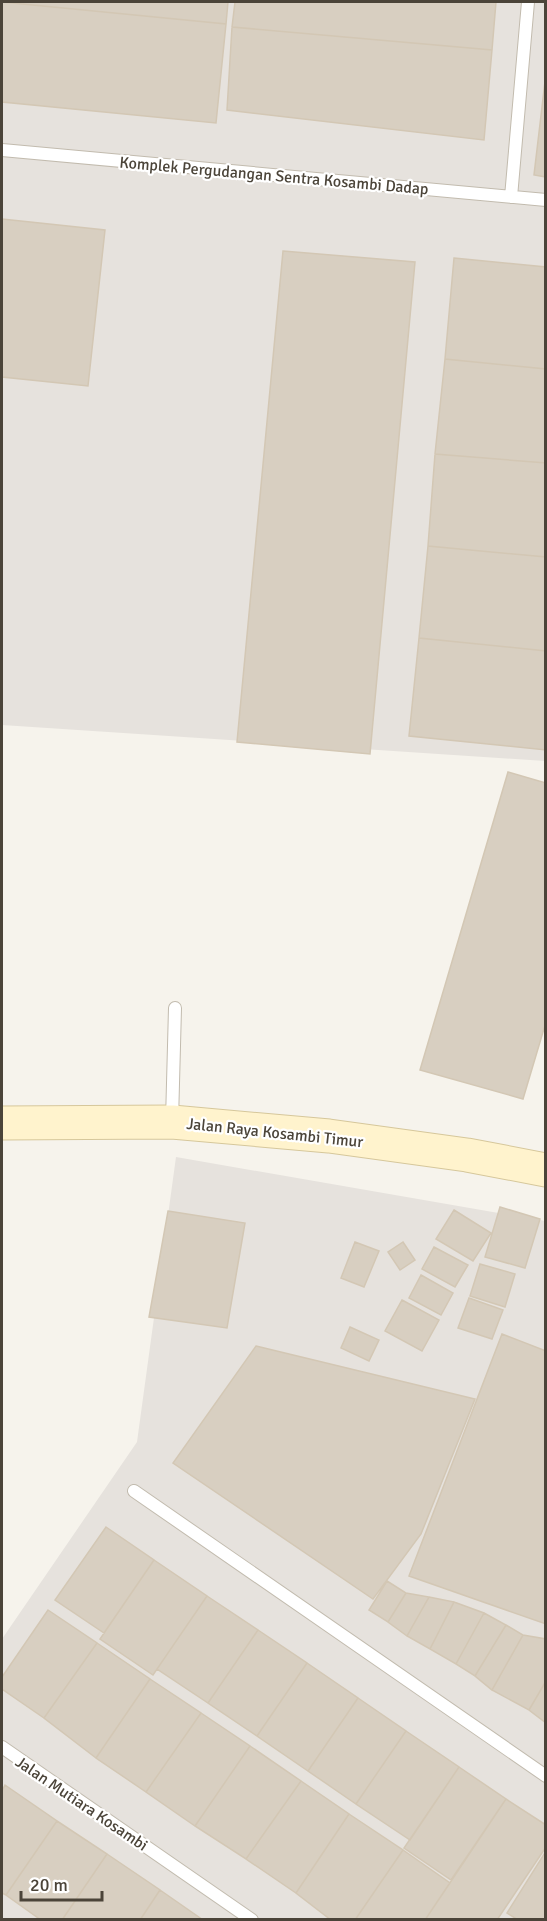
<svg xmlns="http://www.w3.org/2000/svg" width="547" height="1921" font-family="Signika,sans-serif">
	<style>
		.industrial { fill: #e6e2dd }
		.building { fill: #d8cfc1; stroke: #d3c7b4; stroke-width: 1.5 }
		.lines { fill: none; stroke-linecap: round; stroke-linejoin: round }
		.lane-casing { stroke: #c2bbae; stroke-width: 14 }
		.secondary-casing { stroke: #d6c79b; stroke-width: 35 }
		.lane { stroke: #fff; stroke-width: 12 }
		.secondary { stroke: #fff3cd; stroke-width: 33 }
		.labels { text-anchor: middle; stroke-width: 4.5; stroke-linejoin: round; paint-order: stroke }
		.street-label { font-size: 16px; fill: #4b4439; stroke: #fff }
	</style>
	<rect width="100%" height="100%" fill="#f6f3ec"/>
	<path class="industrial" d="M2,2h543v759l-543,-36z
		M176,1157l369,64v698l-543,1v-281l135,-197z"/>
	<path class="building" d="M2,2h226l-2,22z
		M2,2l224,22 -10,99 -214,-21z
		M235,2h261l-4,48 -260,-23z
		M232,27l260,23 -8,90 -257,-30z
		M546,73v104l-12,-2z
		M2,219l103,11 -17,156 -86,-9z
		M283,251l132,11 -45,492 -133,-12z
		M454,258l92,9v102l-101,-10z
		M445,359l101,10v94l-111,-9z
		M435,454l111,9v94l-118,-11z
		M428,546l118,11v94l-127,-13z
		M419,638l127,13v99l-137,-14z
		M508,772l38,11v239l-23,77 -103,-29z
		M500,1207l40,12 -15,49 -40,-11z
		M454,1210l37,23 -18,28 -37,-22z
		M168,1211l77,12 -18,105 -78,-11z
		M355,1242l24,9 -15,36 -23,-9z
		M403,1242l12,18 -15,10 -12,-18z
		M434,1247l34,18 -13,22 -33,-18z
		M480,1264l35,10 -10,33 -35,-11z
		M421,1275l32,18 -12,22 -32,-17z
		M469,1298l34,12 -11,29 -34,-11z
		M402,1300l37,20 -17,31 -37,-20z
		M350,1327l29,13 -10,21 -28,-13z
		M502,1334l44,17v273l-137,-48z
		M256,1346l219,53 -54,135 -48,65 -200,-136z
		M106,1527l48,33 -50,73 -49,-33z
		M154,1560l53,36 -54,79 -53,-36z
		M387,1581l19,12 -18,29 -19,-12z
		M406,1593l23,4 -22,39 -19,-14z
		M207,1596l51,34 -50,73 -51,-34z
		M429,1597l25,5 -24,47 -23,-13z
		M454,1602l30,11 -28,51 -26,-15z
		M48,1610l49,33 -53,75 -42,-29v-12z
		M484,1613l22,12 -31,51 -19,-12z
		M506,1625l17,10 -31,55 -17,-14z
		M258,1630l49,33 -50,73 -49,-33z
		M523,1635l23,4v42l-17,29 -37,-20z
		M97,1643l53,36 -54,79 -52,-40z
		M307,1663l51,35 -50,73 -51,-35z
		M150,1679l51,34 -55,79 -50,-34z
		M546,1681v42l-17,-13z
		M358,1698l48,33 -50,73 -48,-33z
		M201,1713l49,33 -55,80 -49,-34z
		M406,1731l53,36 -49,73 -54,-36z
		M250,1746l51,35 -55,78 -51,-33z
		M459,1767l47,32 -55,81 -47,-32z
		M301,1781l48,33 -53,79 -50,-34z
		M5,1785l52,36 -51,74 -4,-2v-102z
		M506,1799l40,26v22l-49,73h-72z
		M349,1814l54,36 -48,70h-24l-35,-27z
		M57,1821l50,33 -45,66h-21l-35,-25z
		M403,1850l47,33 -25,37h-70z
		M546,1851v69h-28l-11,-7z
		M107,1854l53,36 -20,30h-78z
		M160,1890l43,30h-63z"/>
	<g class="lines">
		<defs>
			<path id="lane" d="M2,150l544,50
				M511,197l17,-195
				M172,1121l3,-113
				M134,1491l412,285
				M2,1747l250,173"/>
			<path id="secondary" d="M2,1123l170,-1 157,14 138,19 79,15"/>
		</defs>
		<use href="#lane" class="lane-casing"/>
		<use href="#secondary" class="secondary-casing"/>
		<use href="#lane" class="lane"/>
		<use href="#secondary" class="secondary"/>
	</g>
	<g class="labels">
		<g class="street-label">
			<text transform="translate(274 175) rotate(5)" y="6">Komplek Pergudangan Sentra Kosambi Dadap</text>
			<text transform="translate(275 1132) rotate(6)" y="6">Jalan Raya Kosambi Timur</text>
			<text transform="translate(82 1803) rotate(34)" y="6">Jalan Mutiara Kosambi</text>
		</g>
	</g>
	<rect width="547" height="1921" fill="none" stroke="#4b4439" stroke-width="6"/>
	<path d="M21 1891v9h81v-9" fill="none" stroke="#4b4439" stroke-width="3"/>
	<text x="30" y="1891" font-size="18" fill="#4b4439" stroke="#ffffff" stroke-width="4.5" paint-order="stroke">20 m</text>
</svg>
